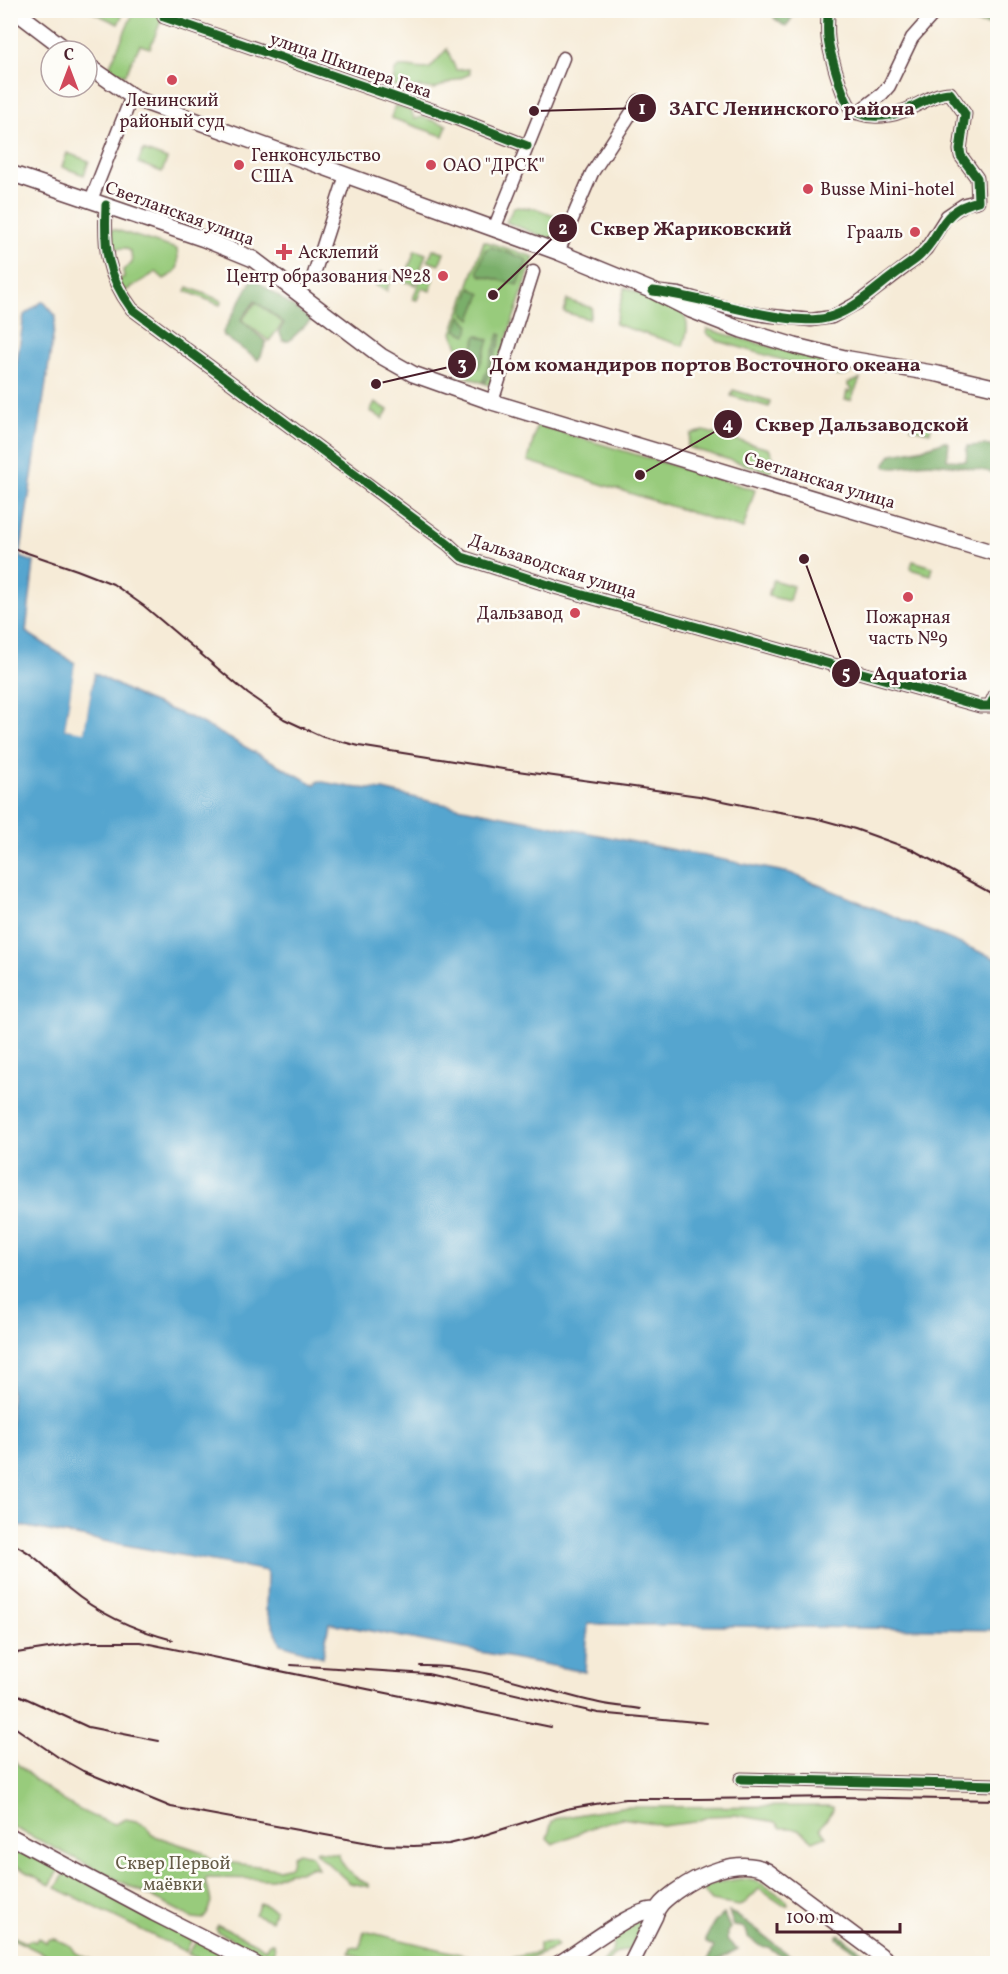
<svg xmlns="http://www.w3.org/2000/svg" width="1008" height="1974" font-family="Vollkorn,serif">
	<style>
		.green { fill: #98cb7b; stroke: #717553; stroke-width: 1.5 }
		.forest { fill: #7aaf6b; stroke: #62674b; stroke-width: 1.5 }
		.water { fill: #55a5cf; stroke: #50627d; stroke-width: 1.5 }
		.pier { fill: #f6ebd7 }
		.lines { fill: none; stroke-linecap: round; stroke-linejoin: round }
		.minor-casing { stroke: #643e45; stroke-width: 15 }
		.major-casing { stroke: #643e45; stroke-width: 18 }
		.minor { stroke: #fff; stroke-width: 12 }
		.major { stroke: #fff; stroke-width: 15 }
		.rail { stroke: #4a1f2b; stroke-width: 2 }
		.cycleway-casing { stroke: #fdfcf7; stroke-width: 13 }
		.cycleway { stroke: #1b5e20; stroke-width: 9 }
		.poi-dot { fill: #d1495b; stroke: #fdfcf7; stroke-width: 2 }
		.labels { text-anchor: middle; stroke-width: 5; stroke-linejoin: round; paint-order: stroke }
		.street-label { font-size: 18px; fill: #4a1f2b; stroke: #fdfcf7 }
		.poi-label { font-size: 18px; fill: #4a1f2b; stroke: #fdfcf7; text-anchor: start }
		.park-label { font-size: 18px; fill: #655b47; stroke: #fdfcf7 }
		.leader { fill: none; stroke: #4a1f2b; stroke-width: 2 }
		.callout-dot { fill: #4a1f2b; stroke: #fdfcf7; stroke-width: 2 }
		.mark-label { font-size: 18px; text-anchor: middle; font-weight: bold; fill: #fff }
		.callout-label { font-size: 20px; text-anchor: middle; font-weight: bold; fill: #4a1f2b; stroke: #fdfcf7; stroke-width: 5; stroke-linejoin: round; paint-order: stroke }
	</style>
	<rect width="100%" height="100%" fill="#fdfcf7"/>
	<filter id="ink" filterUnits="userSpaceOnUse"><feTurbulence type="fractalNoise" baseFrequency=".0167" numOctaves="2"/><feDisplacementMap in="SourceGraphic" scale="12" xChannelSelector="R" yChannelSelector="G"/><feConvolveMatrix kernelMatrix="1 2 1 2 8 2 1 2 1" color-interpolation-filters="sRGB"/></filter>
	<filter id="wash" filterUnits="userSpaceOnUse"><feTurbulence type="fractalNoise" baseFrequency=".008" numOctaves="4" result="noise"/><feDisplacementMap in="SourceGraphic" scale="24" xChannelSelector="R" yChannelSelector="G"/><feGaussianBlur stdDeviation="1.35" result="paint"/><feColorMatrix in="noise" values="0 0 0 0 0 0 0 0 0 0 0 0 0 0 0 0 0 1.4 0 .05"/><feComposite in="paint" operator="in"/></filter>
	<g filter="url(#wash)">
		<rect width="100%" height="100%" fill="#f6ebd7"/>
		<path class="green" d="M90,11h27l6,3 -5,10z
			M134,11h31l-15,37 -10,-3 -15,30 -16,-7z
			M447,49l9,21 13,-1 1,5 -36,15 -14,-2 -14,2 -12,-3c-4,-33 18,-13 36,-18z
			M395,105l16,6 4,8 7,-2 25,8 -4,11 -52,-18z
			M143,150l24,9 -5,13 -24,-9z
			M67,153l22,8 -5,14 -22,-8z
			M514,207l21,1 26,10 -9,22 -46,-18z
			M113,229l64,20c2,18 4,21 -13,30l-8,-7 -32,20 -6,-12 6,-3 -1,-7 9,-7 -1,-11 -5,-4 -15,1 -2,-16z
			M484,241l50,16 -43,129 -34,-13 6,-15 -11,-25z
			M433,249l11,3 -5,13 -11,-4z
			M415,250l11,4 -11,31 -11,-4z
			M380,272l11,4 -4,15 -12,-6z
			M422,274l12,5 -4,12 -8,-3 -5,12 -4,-1z
			M188,287l34,14 -2,4 -34,-14z
			M625,287l56,25c10,11 6,21 2,34l-68,-22z
			M567,300l25,8 -3,11 -25,-7z
			M256,302l27,21 -14,18 -27,-21z
			M707,329l143,40 2,3 -7,4h-8l-119,-35 -12,-8z
			M860,379l-9,21h-6l2,-9 3,1 2,-3 -4,-3v-3z
			M733,390l37,11 -1,6 -38,-11z
			M375,402l13,8 -5,9 -13,-8z
			M914,418l18,3 -2,11 -19,-4z
			M537,425l218,65 -12,39 -215,-68z
			M704,431l65,18 5,10 -4,13 -83,-25 4,-13z
			M913,561l20,6 -2,8 -21,-6z
			M773,580l20,6 -4,15 -21,-5z
			M11,1758c29,28 65,56 104,66l11,-5 10,2 10,5 6,9 51,17 9,8 67,9 11,-3 3,-11 6,-3 12,3 7,13 -8,-1 -11,5h-10l-17,7 -65,-1 -2,3c5,15 11,25 -2,38l-10,-1 -182,-92z
			M828,1806l5,1v3l-13,18 6,8 -13,5c-11,-10 -16,-14 -32,-13l-5,-6 -41,-7 -25,1 -16,6 -32,4 -14,-4 -27,-4 -23,7 -45,19 -6,-6 5,-16 3,-3 66,-12z
			M11,1843l49,26 -10,16 -39,-22z
			M316,1851l22,3c6,15 15,23 30,30l1,3 -19,-4 -32,-28 -3,-3z
			M66,1871l126,68 -6,13 -130,-64z
			M739,1879c22,0 31,10 48,22l1,4h-5l-24,-16 -15,15 -5,2 -28,-5 -8,-9 2,-5 11,-4z
			M260,1903l15,7 -4,11 -16,-7z
			M642,1920v6l-12,22 -15,6 -8,9 -5,1 10,-12 2,-13 2,-3 20,-15z
			M218,1925l40,19 7,5 4,-6h4l1,7 -3,6 -4,2 -49,-26 -2,-4z
			M364,1931l129,31 46,-10v-9l15,-1 3,3 -8,6 -35,13 -143,-1 -22,-10 2,-6 9,1z
			M10,1935l15,7 7,-2 3,2 3,-4 8,4 3,-3h6l16,7 5,7 22,10h-36l-51,-25z
			M197,1940l48,23h-37l-20,-9z"/>
		<path class="forest" d="M775,11v-1l21,1 -9,15 -4,-1 -9,-7z
			M974,11l23,1v14l-25,-4 -2,-10z
			M491,247l35,12 1,3 -9,23 -38,-10 -2,-4 7,-21z
			M253,278l58,42 -22,21h-6l-4,-10 5,-8 -29,-22 -14,19 25,22 -5,14 -3,4 -34,-24 -1,-4z
			M471,288l10,6 -10,25 -8,-7v-2z
			M461,316l9,9 -3,10 -11,-5z
			M499,334l3,1 -16,47 -3,-1z
			M477,335l12,5 -10,27 -11,-5z
			M944,441l5,2 -2,17 19,1 1,-9 -1,-3 2,-3 18,-1 11,3v25c-26,-4 -53,-12 -80,-9 -11,1 -22,7 -32,2v-3l7,-9c17,-3 35,-5 52,-13z
			M729,1912l7,3 64,48h-7l-25,-16 -8,-1 -12,-9 -2,-7 -4,-3 -8,-1z
			M724,1914l6,14 -3,4v8l11,9c-10,5 -21,13 -31,14l7,-16 -9,-5v-2l10,-19z
			M837,1935h2l39,28h-6l-35,-25z"/>
		<path class="water" d="M43,301l13,15 -36,241 14,5 -8,70 49,31 -10,66 19,2 10,-58 50,26 52,21 119,65 3,-4 32,6 33,3 50,12 357,71 207,86v671l-409,-6 -3,48 -256,-49 -6,34 -42,-13 -15,-34 1,-39 -256,-47 -1,-1116 14,-93z"/>
		<path class="pier" d="M75,663l3,1 -10,62 14,2 9,-56 3,1 -10,59 -19,-3z"/>
	</g>
	<g filter="url(#ink)">
		<g class="lines">
			<defs>
				<path id="minor" d="M164,17l291,101 72,28
					M857,113l25,-19 7,-8 23,-48 23,-26 5,-2
					M91,200l41,-104
					M106,205c-2,43 0,69 26,104l316,235 14,13 96,31 422,118h10l8,-17
					M494,229l69,-171
					M558,252l34,-79 47,-72
					M314,274l32,-99
					M660,292l19,2 49,14 35,7 48,5 21,-3 27,-15 58,-44 9,-9 21,-33 18,-12 13,-3 -1,-23 -16,-22 -1,-6 5,-36 -15,-21c-16,0 -32,13 -47,18 -15,6 -40,9 -52,-3 -8,-8 -22,-58 -23,-70 -1,-9 0,-18 0,-28
					M492,402l41,-130
					M741,1779l257,6"/>
				<path id="major" d="M14,10l54,41
					M87,65l49,34 422,153 95,39 38,19 51,20 53,16 54,13 89,15 60,14
					M10,173l194,66 49,20 128,97 32,18 79,28 506,152
					M10,1836l144,77 101,51
					M558,1964c22,-12 75,-56 97,-54
					M631,1964l24,-48c2,-11 11,-17 20,-24 23,-17 64,-36 92,-21l125,93"/>
			</defs>
			<use href="#minor" class="minor-casing"/>
			<use href="#major" class="major-casing"/>
			<use href="#minor" class="minor"/>
			<use href="#major" class="major"/>
			<path class="rail" d="M10,547l67,23 36,14 31,22 104,88 36,25 39,18 36,9 144,23 196,27 63,13 53,9 40,11 58,21 85,47
				M10,1543c24,9 41,30 59,46 31,26 66,41 104,51
				M10,1654l77,-12h53l411,85
				M291,1665l137,9 170,39 109,10
				M420,1666c60,-2 121,25 179,37 13,3 28,4 41,6
				M10,1691l78,36 71,14
				M10,1724l48,33 25,14 88,36 209,38 34,1 35,-2 29,-7 88,-28 59,-10h74l138,-2 161,3"/>
			<defs>
				<path id="cycleway" d="M164,17l291,101 72,28
					M106,205c-2,43 0,69 26,104l316,235 14,13 96,31 422,118h10l8,-17
					M653,291c48,6 92,23 140,28 13,1 27,2 40,-3 22,-8 39,-24 57,-38 9,-7 18,-13 26,-19 27,-22 21,-48 62,-58l-1,-23 -16,-22 -1,-6 5,-36 -15,-21c-16,0 -32,13 -47,18 -15,6 -40,9 -52,-3 -8,-8 -22,-58 -23,-70 -1,-9 0,-18 0,-28
					M741,1779l257,6"/>
			</defs>
			<use href="#cycleway" class="cycleway-casing"/>
			<use href="#cycleway" class="cycleway"/>
		</g>
	</g>
	<g class="poi-dot">
		<circle cx="172" cy="80" r="6"/>
		<circle cx="239" cy="165" r="6"/>
		<circle cx="431" cy="165" r="6"/>
		<circle cx="808" cy="189" r="6"/>
		<circle cx="915" cy="232" r="6"/>
		<path d="M281 243h6v6h6v6h-6v6h-6v-6h-6v-6h6z"/>
		<circle cx="443" cy="276" r="6"/>
		<circle cx="908" cy="597" r="6"/>
		<circle cx="575" cy="613" r="6"/>
	</g>
	<g class="labels">
		<g class="street-label">
			<text transform="translate(351 65) rotate(19)" y="6">улица Шкипера Гека</text>
			<text transform="translate(180 213) rotate(20)" y="6">Светланская улица</text>
			<text transform="translate(820 480) rotate(17)" y="6">Светланская улица</text>
			<text transform="translate(553 566) rotate(18)" y="6">Дальзаводская улица</text>
		</g>
		<g class="poi-label">
			<text x="172" y="106" text-anchor="middle">Ленинский<tspan x="172" dy="21">районый суд</tspan></text>
			<text x="251" y="161">Генконсульство<tspan x="251" dy="21">США</tspan></text>
			<text x="443" y="171">ОАО "ДРСК"</text>
			<text x="820" y="195">Busse Mini-hotel</text>
			<text x="903" y="238" text-anchor="end">Грааль</text>
			<text x="298" y="258">Асклепий</text>
			<text x="431" y="282" text-anchor="end">Центр образования №28</text>
			<text x="563" y="619" text-anchor="end">Дальзавод</text>
			<text x="908" y="623" text-anchor="middle">Пожарная<tspan x="908" dy="21">часть №9</tspan></text>
		</g>
		<g class="park-label">
			<text x="173" y="1869">Сквер Первой<tspan x="173" dy="21">маёвки</tspan></text>
		</g>
	</g>
	<path class="leader" d="M534 111L642 108M493 295L563 228M376 384L462 364M640 475L728 424M804 559L846 673"/>
	<g class="callout-dot">
		<circle cx="534" cy="111" r="6"/>
		<circle cx="493" cy="295" r="6"/>
		<circle cx="376" cy="384" r="6"/>
		<circle cx="640" cy="475" r="6"/>
		<circle cx="804" cy="559" r="6"/>
		<circle cx="642" cy="108" r="15"/>
		<circle cx="563" cy="228" r="15"/>
		<circle cx="462" cy="364" r="15"/>
		<circle cx="728" cy="424" r="15"/>
		<circle cx="846" cy="673" r="15"/>
	</g>
	<g class="mark-label">
		<text x="642" y="114">1</text>
		<text x="563" y="234">2</text>
		<text x="462" y="370">3</text>
		<text x="728" y="430">4</text>
		<text x="846" y="679">5</text>
	</g>
	<g class="callout-label">
		<text x="792" y="115">ЗАГС Ленинского района</text>
		<text x="691" y="235">Сквер Жариковский</text>
		<text x="705" y="371">Дом командиров портов Восточного океана</text>
		<text x="862" y="431">Сквер Дальзаводской</text>
		<text x="920" y="680">Aquatoria</text>
	</g>
	<rect width="1008" height="1974" fill="none" stroke="#fdfcf7" stroke-width="36"/>
	<g transform="translate(69 69)"><circle r="28" fill="#fdfcf7" stroke="#b5a4a5" stroke-width="1.5"/>
	<path d="M0-4.5L10 22L0 15L-10 22Z" fill="#d1495b"/>
	<text y="-9" font-size="16" font-weight="bold" text-anchor="middle" fill="#4a1f2b">С</text>
	</g>
	<path d="M777 1923v9h123v-9" fill="none" stroke="#4a1f2b" stroke-width="3"/>
	<text x="786" y="1923" font-size="18" fill="#4a1f2b" stroke="#fdfcf7" stroke-width="4.5" paint-order="stroke">100 m</text>
</svg>
